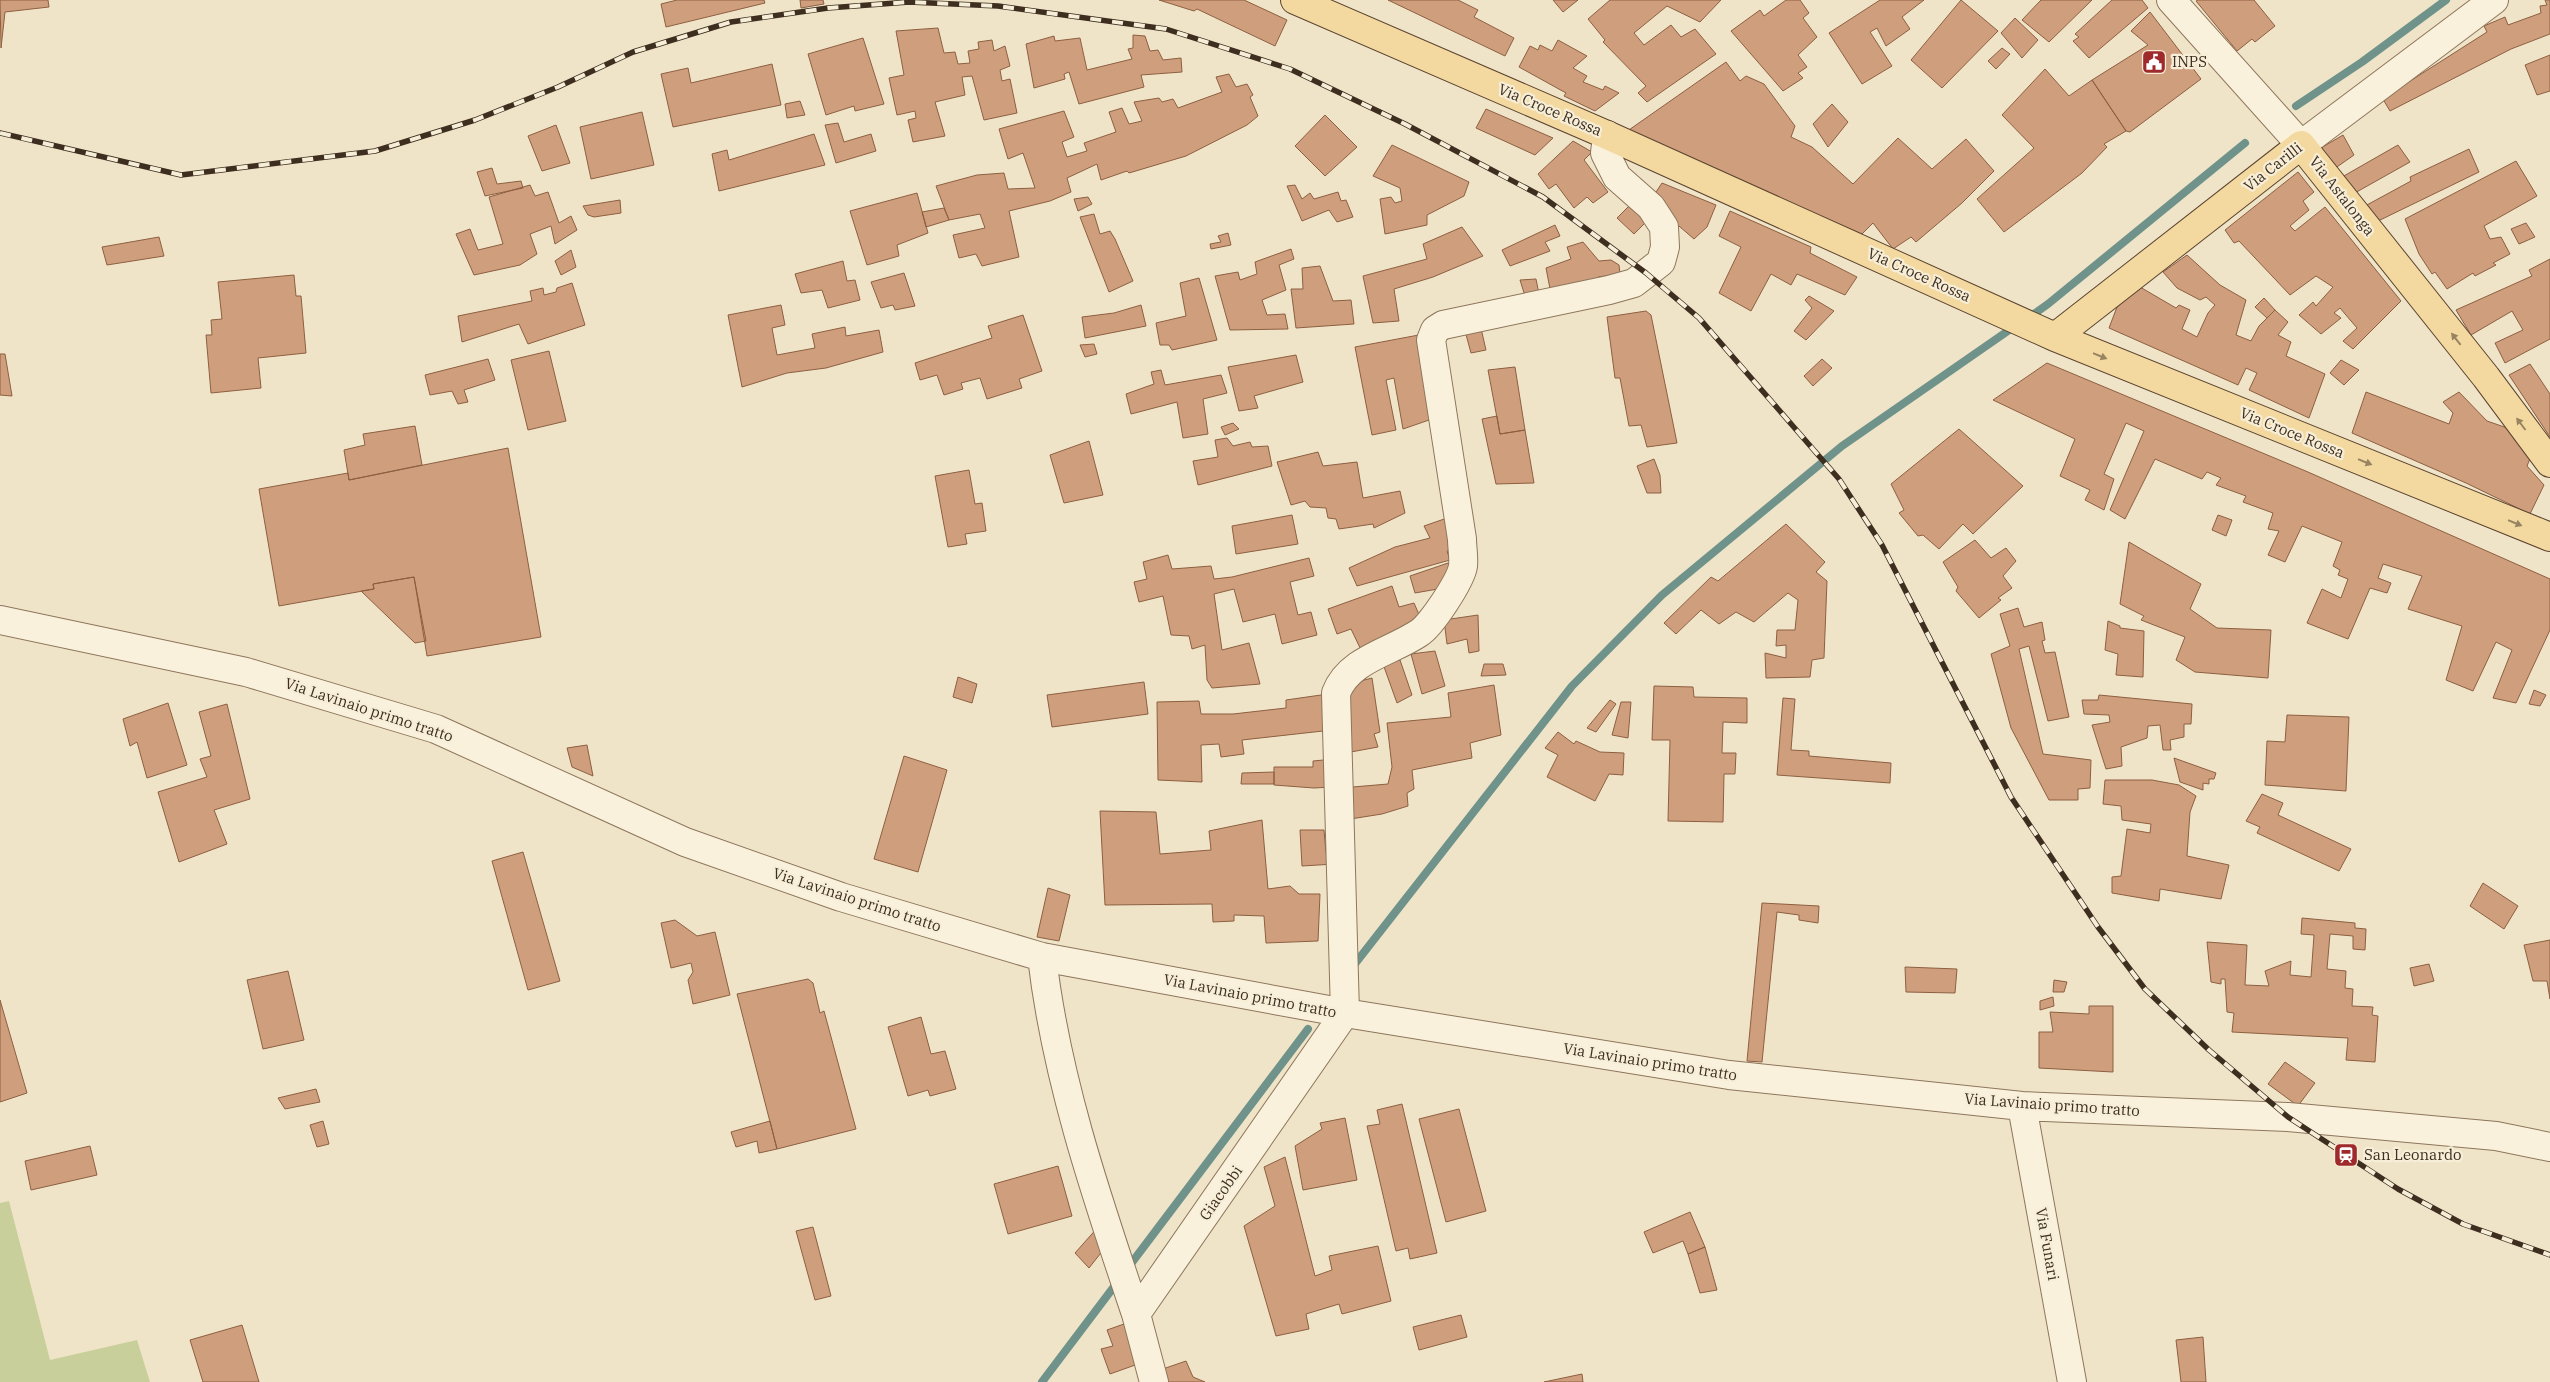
<svg xmlns="http://www.w3.org/2000/svg" width="2550" height="1382" font-family="'IBM Plex Serif',serif">
	<style>
		.green { fill: #c9cf9b }
		.lines { fill: none; stroke-linecap: round; stroke-linejoin: round }
		.stream { stroke: #6f938a; stroke-width: 8 }
		.building { fill: #cf9f7d; stroke: #8d5f41 }
		.minor-casing { stroke: #8d765c; stroke-width: 30 }
		.major-casing { stroke: #5b4430; stroke-width: 30 }
		.minor { stroke: #faf1dc; stroke-width: 28 }
		.major { stroke: #f3d9a0; stroke-width: 28 }
		.rail-casing { stroke: #3d2e20; stroke-width: 5.5 }
		.rail { stroke: #f7eed8; stroke-width: 4; stroke-dasharray: 11; stroke-linecap: butt }
		.oneway { fill: #988460 }
		.labels { text-anchor: middle; stroke-width: 4.5; stroke-linejoin: round; paint-order: stroke }
		.poi-label { font-size: 15px; fill: #3d2e20; stroke: #f7eed8; text-anchor: start }
		.street-label { font-size: 15px; fill: #3d2e20; stroke: #f7eed8 }
	</style>
	<rect width="100%" height="100%" fill="#f0e4c8"/>
	<path class="green" d="M9,1201l41,159 87,-20 13,42h-150v-179z"/>
	<g class="lines">
		<path class="stream" d="M2296,106l66,-44 84,-62
			M2027,319l21,-15 197,-161
			M1354,965l218,-279 90,-91 180,-149 173,-120
			M1127,1269l181,-240
			M1042,1382l77,-102"/>
	</g>
	<path class="building" d="M0,0h48l1,7 -44,5 -4,36z
		M677,0h87l1,3 -99,24 -5,-23z
		M800,0h23l1,4 -23,4z
		M1159,0h85l43,20 -12,26 -78,-37 -3,2z
		M1388,0h70l20,10 -4,7 40,21 -9,18z
		M1553,0h25l-15,12z
		M1610,0h111l-21,22 -33,-16 -33,27 10,12 27,-20 10,12 14,-8 21,25 -69,48 -9,-9 8,-7 -43,-44 2,-2 -17,-21z
		M1786,0h14l9,13 -6,5 14,19 -19,18 9,12 -9,6 5,5 -20,13 -52,-60 29,-21 4,6z
		M1880,0h44l-22,17 8,12 -24,17 -9,-18 -7,4 22,34 -30,18 -33,-51z
		M1961,0l37,31 -56,57 -31,-28z
		M2041,0h51l-43,42 -27,-22z
		M2112,0h30l6,8 -59,50 -16,-17 6,-4 -4,-3z
		M2198,0h56l21,26 -20,16 -3,-3 -15,12 -41,-50z
		M2545,0h5v34l-39,15 -121,62 -6,-10 12,-11 91,-58 -3,-6 21,-9 3,8 33,-12 -1,-7 7,-1z
		M2150,12l51,67 -71,53 -4,-1 -34,-51 56,-35 -17,-14z
		M2015,18l23,22 -16,18 -21,-25z
		M938,28l6,25 11,-1 3,12 12,-1 -2,-12 11,-2 -1,-7 14,-2 2,11 11,-5 5,20 -10,4 2,11 8,-2 7,34 -33,7 -12,-44 -10,1 3,18 -30,7 10,34 -32,6 -5,-22 8,-2 -1,-7 -18,4 -8,-37 15,-3 -8,-44z
		M1133,35l12,1 5,15 8,-1 5,10 18,-2 1,14 -41,3 3,12 -65,17 -10,-32 -5,2 1,5 -31,9 -8,-44 28,-8 1,5 25,-3 7,32 45,-11 -4,-10 5,-1z
		M863,38l21,66 -29,7 -1,-5 -28,9 -18,-61z
		M1558,40l29,16 -14,12 14,8 -4,6 20,8 2,-4 14,7 -24,18 -31,-15 2,-3 -47,-26 11,-21 8,4 2,-5 12,6z
		M2002,48l8,6 -14,15 -8,-8z
		M2550,55v36l-13,4 -12,-30z
		M1726,62l14,19 6,-5 18,8 31,42 -4,11 21,10 41,37 45,-46 34,31 34,-30 28,32 -32,32 -46,39 -5,-5 -18,12 -20,-26 -11,11 -236,-102z
		M772,64l9,41 -108,22 -12,-53 27,-6 3,15z
		M2045,69l24,27 23,-16 34,51 -22,13 3,3 -25,26 -78,59 -27,-33 57,-51 -32,-33z
		M1229,74l7,13 11,-3 6,11 -3,2 8,19 -11,9 -61,31 -57,17 -2,-2 -26,9 -4,-16 -30,14 4,14 -21,9 -41,10 10,46 -37,9 -6,-12 -17,4 -6,-23 32,-7 -5,-14 -31,6 -13,-34 41,-11 27,-2 4,16 27,-1 -12,-35 -15,6 -9,-30 65,-18 10,26 -12,5 5,15 20,-6 -3,-8 32,-11 -7,-20 13,-4 7,16 13,-3 -8,-19 25,-4 3,4 11,-3 5,9 44,-16 -6,-15z
		M800,101l5,14 -18,3 -2,-14z
		M1832,104l16,18 -20,25 -15,-23z
		M1486,109l67,29 -18,17 -59,-27z
		M642,112l12,53 -63,14 -11,-52z
		M1325,115l32,32 -32,29 -30,-30z
		M838,123l6,19 27,-8 5,17 -40,12 -11,-38z
		M556,125l14,38 -28,8 -14,-35z
		M814,134l11,31 -106,26 -7,-37 15,-4 2,10z
		M2343,135l11,20 -20,14 -13,-21z
		M1573,141l19,11 -8,8 24,32 -15,11 -6,-6 -13,11 -18,-24 -7,5 -11,-15z
		M1392,145l77,37 -5,14 -37,19v10l-42,9 -5,-35 11,-2 4,6 7,-2 -2,-13 -27,-12z
		M2398,145l12,17 -57,32 -11,-17z
		M2469,149l10,23 -103,50 -11,-16 46,-25 -1,-4z
		M2516,161l21,35 -53,30 6,13 11,-2 9,17 -17,9 3,2 -21,11 -2,-3 -26,16 -12,-17 -3,2 -13,-20 -14,-35z
		M492,168l5,16 24,-3 2,7 -38,8 -8,-24z
		M2298,172l16,20 -11,9 6,9 -19,16 5,5 30,-24 76,94 -48,48 -10,-8 14,-13 -17,-20 -6,5 7,5 -20,16 -22,-19 14,-13 3,4 17,-19 -17,-11 -26,19 -51,-54 -5,2 -9,-13z
		M1662,183l54,22 -9,22 -13,12 -44,-38z
		M530,185l5,11 13,-4 11,31 12,-7 6,14 -22,14 -4,-18 -21,8 7,20 -17,11 -46,10 -18,-41 14,-5 8,21 25,-6 -14,-47z
		M1295,185l7,14 8,-6 4,6 24,-7 3,9 5,-1 7,17 -16,5 -8,-12 -27,11 -15,-35z
		M917,193l11,40 -31,12 2,11 -32,9 -17,-54z
		M1088,197l4,7 -14,7 -4,-12z
		M620,200l1,13 -27,4 -6,-2 -5,-9z
		M1631,204l17,16 -14,14 -17,-16z
		M944,208l5,12 -23,7 -4,-15z
		M1730,211l81,36 -1,6 47,24 -12,18 -48,-21 -6,11 -20,-11 -20,37 -32,-18 22,-46 -22,-11z
		M1094,214l6,20 10,-3 5,8 18,42 -24,11 -29,-75z
		M2526,223l9,14 -16,7 -8,-15z
		M1555,225l5,11 -15,6 5,9 -40,15 -8,-16z
		M1462,227l21,29 -50,21 -39,12 5,32 -26,2 -10,-47 64,-17 -4,-15z
		M1228,233l3,12 -20,4 -1,-5 11,-2 -3,-6z
		M159,237l5,19 -57,9 -5,-18z
		M1583,242l16,19 12,-1 8,5 1,9 -22,3 2,6 -49,11 -5,-26 25,-9 -4,-12z
		M1291,249l3,10 -15,6 7,25 -24,10 5,15 18,-1 3,15 -58,1 -15,-54 23,-4 2,8 17,-6 -2,-12z
		M571,250l5,17 -15,8 -6,-14z
		M2187,255l33,30 26,15 -10,35 15,6 8,-15 16,-16 13,12 -10,13 13,7 -5,14 39,18 -16,44 -60,-28 8,-17 -11,-5 -8,17 -129,-57 8,-21 23,-20 36,21 3,-3 11,5 -8,19 15,8 11,-24 7,-8 -9,-8 -6,3 -23,-12 -14,-16z
		M2550,259v80l-45,24 -10,-20 28,-13 -11,-19 -41,24 -15,-25 76,-34 -3,-6z
		M843,261l4,20 8,-1 5,20 -32,8 -6,-18 -21,3 -6,-19z
		M1320,266l13,35 18,-1 3,24 -58,4 -5,-39h12l-1,-21z
		M904,273l11,33 -20,4 -2,-5 -12,3 -10,-26z
		M294,275l2,21h5l5,57 -48,5 3,30 -50,5 -5,-58h6l-1,-15 11,-1 -4,-37z
		M1199,278l18,62 -45,10 -3,-5h-9l-4,-22 30,-7 -6,-33z
		M1536,279l3,15 -14,2 -5,-16z
		M572,283l13,42 -57,19 -9,-20 -57,18 -4,-26 74,-15 -2,-10 13,-3 1,7 12,-3 1,-4z
		M1809,296l25,15 -28,29 -12,-9 18,-23 -7,-8z
		M2264,298l11,12 -8,8 -12,-11z
		M781,305l4,20 -13,3 5,27 38,-7 -3,-14 33,-7 1,9 33,-6 4,22 -57,16 -39,5 -45,14 -14,-72z
		M1141,305l5,21 -61,12 -3,-21 32,-4z
		M1646,311l5,4 26,128 -30,4 -6,-22 -12,1 -9,-48h-5l-8,-61z
		M1023,315l19,56 -23,8 3,9 -35,11 -7,-21 -19,5 2,6 -19,6 -7,-20 -17,5 -5,-17 77,-25 -4,-12z
		M1480,324l6,26 -15,3 -7,-26z
		M1424,334l8,85 -29,10 -9,-51 -8,2 10,50 -24,5 -17,-88z
		M1094,344l3,10 -12,3 -5,-12z
		M549,351l17,70 -38,9 -17,-70z
		M0,354h5l7,42 -12,-1z
		M1296,355l7,27 -49,14 4,12 -19,3 -11,-44z
		M488,359l7,21 -31,10 4,12 -10,2 -6,-13 -22,4 -5,-20z
		M1822,359l10,9 -19,18 -9,-10z
		M2341,360l18,10 -15,15 -14,-12z
		M2047,363l261,109 242,107v51l-34,73 -23,-5 19,-48 -16,-8 -23,49 -27,-11 16,-54 -54,-17 14,-33 -39,-12 -5,14 13,5 -4,10 -17,-5 -22,51 -41,-16 15,-34 19,9 7,-19 -10,-4 2,-5 -7,-4 9,-24 -40,-16 -17,36 -17,-7 11,-24 -11,-2 5,-16 -30,-11 3,-6 -30,-11 5,-7 -14,-6 -5,7 -47,-20 -30,60 -15,-9 34,-79 -18,-8 -22,51 10,5 -10,31 -19,-10 5,-10 -30,-14 15,-37 -82,-39z
		M2530,364l20,30v43l-41,-62z
		M1515,367l10,63 -25,4 -12,-64z
		M1161,370l4,15 56,-10 6,18 -24,6 5,35 -25,4 -6,-36 -46,12 -5,-20 28,-10 -3,-12z
		M2366,392l83,32 4,-11 -10,-11 16,-10 28,29 26,9 20,21 -6,15 17,19 -14,29 -64,-31 -114,-50z
		M1497,416l3,18 25,-4 9,53 -38,1 -14,-65z
		M1233,423l6,6 -14,6 -4,-8z
		M415,426l7,39 -73,15 -5,-30 21,-5 -2,-11z
		M1959,429l64,57 -50,48 -10,-10 -24,25 -16,-14 -5,1 -19,-23 5,-3 -13,-26z
		M1227,438l6,8 17,-4 2,5 16,-1 4,20 -74,19 -5,-24 25,-4 -3,-17z
		M1089,441l14,54 -39,8 -14,-48z
		M508,448l33,189 -114,19 -13,-79 -41,7 1,5 -95,17 -20,-117 89,-16 1,7z
		M1318,452l5,14 34,-4 6,36 37,-7 5,22 -31,15 -1,-4 -34,5 -3,-10 -8,-1 -2,-10 -16,-1 -5,-6 -14,4 -14,-43z
		M1654,459l6,16 1,18h-14l-10,-27z
		M969,470l6,34 7,-1 4,28 -21,3 2,10 -19,3 -13,-71z
		M1292,515l6,29 -62,10 -4,-28z
		M2218,515l14,5 -6,16 -14,-6z
		M1450,517l4,31 -7,3 3,9 -93,26 -8,-18 46,-21 35,-9 -6,-12z
		M1786,524l39,38 -9,10 11,9 -3,77 -12,2 -2,17 -44,1 -1,-25 21,5v-13l-10,1 1,-16h18l3,-30 -10,-7 -34,29 -18,-10 -17,12 -18,-14 -25,24 -12,-11 47,-46 7,4z
		M1975,540l16,18 15,-10 10,13 -13,15 9,12 -14,10 3,2 -22,18 -23,-27 2,-4 -15,-25z
		M2129,542l72,42 -11,25 27,19 54,2 -3,48 -73,-6 -19,-12 9,-23 -44,-17 3,-4 -24,-12z
		M1168,555l4,14 39,-3 3,13 18,-2 77,-19 5,18 -24,6 8,33 13,-3 6,23 -35,9 -7,-30 -32,8 -9,-33 -20,5 8,56 27,-7 11,41 -48,4 -5,-8 -2,-35 -13,4 -3,-13 -18,-1 -8,-39 -24,6 -5,-20 13,-3 -4,-17z
		M1448,563l4,10 -3,14 -34,6 -5,-17z
		M414,577l12,64 -11,2 -54,-52 13,-2 -1,-5z
		M1392,586l7,21 15,-4 7,16 -15,6 2,5 -45,24 -12,-25 -14,5 -9,-25z
		M2018,608l6,19 18,-5 3,18 -3,1 3,12 10,-1 14,65 -21,4 -19,-75 -10,3 24,105 48,6 -1,28 -12,1v11h-29l-38,-72 -20,-74 19,-8 -10,-32z
		M1478,615l1,36 -10,2 -2,-14 -20,5 -3,-24z
		M2108,621l12,5v2l24,3 -1,46 -27,-2 2,-21 -13,-4z
		M1435,651l10,35 -23,8 -11,-40z
		M1400,660l12,35 -15,8 -14,-39z
		M1484,664h19l3,11 -25,1z
		M958,677l19,7 -5,19 -19,-6z
		M1372,678l8,54 -6,2 4,13 -38,7 -3,-60 16,-11z
		M1144,682l4,32 -96,13 -5,-32z
		M1494,685l7,50 -31,8 2,15 -60,12 2,19 -7,4 1,13 -26,8 -38,6 -3,-32 47,-4 4,-17 -5,-44 64,-6 -3,-24z
		M1654,686l39,1 1,10 53,1v25l-24,-1 -1,31h14l-1,21h-11l-1,48 -55,-1 2,-81h-18z
		M2534,690l12,5 -6,11 -11,-2z
		M1328,694l4,36 -90,10 2,14 -23,3 -2,-13 -18,1 1,37 -44,-2 -1,-78 42,-1 2,13h32l53,-6v-8z
		M2099,695l93,9 -1,20h-7v13l-14,3 1,10h-8l-3,-25 -12,1 -1,12 -26,9 1,19 -16,3 -14,-44 18,-3 -1,-7 -25,-1 -2,-14h16z
		M1783,698l12,1 -4,51 18,1v5l82,7 -1,20 -113,-8z
		M1610,700l6,4 -20,28 -9,-4z
		M1621,702h10l-3,36 -16,-3z
		M168,703l19,62 -40,13 -10,-36 -7,4 -7,-27z
		M227,704l23,95 -36,11 13,34 -48,18 -21,-70 49,-15 -7,-18 11,-3 -12,-44z
		M2287,715l62,2 -3,74 -81,-6 2,-44 18,1z
		M1558,732l16,12 2,-3 24,11 24,1 -1,22 -14,-1 -14,27 -48,-24 11,-22 -13,-7z
		M587,745l6,31 -21,-9 -5,-19z
		M904,756l43,14 -29,102 -44,-13z
		M2174,758l42,15 -2,6h-5v5l-6,-1v7l-23,-8z
		M1334,759l-2,28 -18,1 -40,-3v-18h39v-6z
		M1274,772v12h-33l1,-11z
		M2105,780h47l27,5 17,11 -6,16 -3,44 42,9 -8,34 -61,-10 -1,12 -47,-8v-16l9,-1 6,-47 23,4 1,-9 -29,-4 -1,-14 -18,-2z
		M2262,794l21,9 -5,12 73,34 -12,22 -82,-38 3,-6 -14,-6z
		M1100,811l56,1 4,42 51,-4 -2,-19 53,-11 6,69 22,-3 9,8h21l-2,47 -52,2 -2,-27 -30,-1v6l-21,1 -1,-18 -107,1z
		M1300,830h24l2,23h8l1,11 -33,2z
		M523,852l37,129 -32,9 -36,-129z
		M2483,883l35,23 -14,23 -34,-23z
		M1048,888l22,7 -11,46 -22,-4z
		M1762,903l57,3 -1,17 -19,-3v-5l-22,-3 -15,150 -15,-1z
		M2302,918l53,5v5l11,1 -1,21 -12,-1v-13l-23,-2 -3,35 19,2 -1,17 8,1 -1,17 21,1 -1,8 6,1 -3,46 -29,-2 2,-22 -116,-6 2,-19 -7,-1 -2,-33h-4v5l-10,-2 -4,-40 40,3 -2,40 24,1 -4,-15 26,-10 -1,14 21,2 3,-42 -13,-1z
		M675,920l22,16 18,-4 15,63 -37,9 -5,-24 5,-8 -2,-9 -20,5 -10,-45z
		M2550,940v59l-3,-18h-14l-9,-36z
		M2429,964l5,17 -20,5 -4,-18z
		M1905,967l52,2 -2,24 -49,-1z
		M288,971l16,69 -41,9 -16,-69z
		M808,979l5,4 7,30 4,-2 32,118 -79,20 -40,-155z
		M2054,980l13,2 -3,10h-11z
		M2053,997l1,9 -14,4v-9z
		M0,1000l27,93 -27,9z
		M2089,1006h24v66l-74,-4v-36h14l-3,-20 39,2z
		M921,1017l10,37 14,-3 11,38 -26,7 -2,-6 -20,6 -20,-69z
		M2285,1062l30,21 -17,23 -30,-22z
		M316,1089l4,13 -35,7 -7,-11z
		M1402,1104l35,149 -27,6 -2,-11 -12,3 -29,-125 13,-2 -3,-14z
		M1459,1109l27,102 -40,11 -27,-103z
		M1345,1118l12,62 -54,10 -8,-44 27,-17 -2,-6z
		M323,1121l6,23 -12,3 -7,-22z
		M770,1121l7,28 -18,4 -2,-12 -21,6 -5,-15z
		M90,1146l7,29 -66,15 -6,-29z
		M1285,1157l30,119 17,-6 -3,-14 49,-10 13,55 -49,13 -3,-10 -33,10 3,15 -33,7 -32,-110 31,-20 -11,-39z
		M1058,1166l14,50 -64,18 -14,-50z
		M1690,1212l15,35 -17,7 -5,-13 -30,12 -9,-21z
		M1099,1226l5,23 -15,19 -14,-15z
		M813,1227l18,69 -16,4 -19,-69z
		M1705,1247l12,43 -17,3 -12,-39z
		M1461,1315l6,22 -48,13 -6,-23z
		M1124,1324l14,40 -28,10 -9,-25 12,-3 -6,-16z
		M242,1325l17,57h-56l-13,-42z
		M2203,1337l3,45h-25l-5,-42z
		M1186,1361l7,16 12,5h-43l-5,-11z
		M1582,1374l1,8h-39z"/>
	<g class="lines">
		<defs>
			<path id="minor" d="M2171,0l130,145 193,-145
				M0,620l246,52 190,57 249,113 156,55 201,60 303,56 384,62 293,31 266,11 208,19 54,11
				M1042,957c14,122 55,241 94,357
				M2022,1106l50,276
				M1154,1382l-18,-68 209,-301 -9,-320c13,-34 55,-41 83,-60 12,-7 42,-53 44,-67 1,-9 -1,-19 -1,-27l-31,-199 4,-10 8,-5 166,-35 25,-7 27,-21 4,-15 -1,-20 -13,-20 -34,-30 -12,-24 2,-18"/>
			<path id="major" d="M1295,0l312,135 448,202 495,200
				M2055,337l246,-192 185,232 64,86"/>
		</defs>
		<use href="#minor" class="minor-casing"/>
		<use href="#major" class="major-casing"/>
		<use href="#minor" class="minor"/>
		<use href="#major" class="major"/>
		<defs>
			<path id="rail" d="M0,133l181,42 194,-24 100,-31 83,-33 75,-35 98,-30 97,-14 81,-6 89,4 168,23 124,40 115,55 138,73 103,76 53,45 140,161 43,66 129,252 87,130 47,62 64,61 79,67 110,72 65,35 87,31"/>
		</defs>
		<use href="#rail" class="rail-casing"/>
		<use href="#rail" class="rail"/>
	</g>
	<defs><path id="oneway-solid" d="M-6-.8H1V-3.2L6.5 0L1 3.2V.8H-6Z" transform="scale(1.25)"/></defs>
	<g class="oneway">
		<use href="#oneway-solid" transform="translate(2456 339) rotate(-128)"/>
		<use href="#oneway-solid" transform="translate(2100 356) rotate(22)"/>
		<use href="#oneway-solid" transform="translate(2521 424) rotate(-127)"/>
		<use href="#oneway-solid" transform="translate(2365 462) rotate(22)"/>
		<use href="#oneway-solid" transform="translate(2515 523) rotate(22)"/>
	</g>
	<defs>
		<symbol id="civic-square" viewBox="-11 -11 22 22"><rect x="-9" y="-9" width="18" height="18" rx="4" fill="#9e2a2b" stroke="#f7eed8"/><path d="M-.6-6.5H3V-4.5H.6V-3L4-1V1h2V6H-6V1h2V-1L-.6-3ZM-1.2 2.5V6h2.4V2.5Z" fill="#fff"/></symbol>
		<symbol id="station-square" viewBox="-11 -11 22 22"><rect x="-9" y="-9" width="18" height="18" rx="4" fill="#9e2a2b" stroke="#f7eed8"/><path d="M-3-6H3Q5-6 5-4V2Q5 4 3 4L4.5 6H3L1.5 4h-3L-3 6H-4.5L-3 4Q-5 4-5 2V-4Q-5-6-3-6ZM-3.5-4v3h7v-3ZM-3.5 1v1.5H-2V1ZM2 1v1.5H3.5V1Z" fill="#fff"/></symbol>
	</defs>
	<g fill-rule="evenodd">
		<use href="#civic-square" x="2140" y="48" width="28" height="28"/>
		<use href="#station-square" x="2332" y="1141" width="28" height="28"/>
	</g>
	<g class="labels">
		<g class="poi-label">
			<text x="2172" y="67">INPS</text>
			<text x="2364" y="1160">San Leonardo</text>
		</g>
		<g class="street-label">
			<text transform="translate(1550 110) rotate(23)" y="5">Via Croce Rossa</text>
			<text transform="translate(2273 167) rotate(-38)" y="5">Via Carilli</text>
			<text transform="translate(2342 196) rotate(52)" y="5">Via Astalonga</text>
			<text transform="translate(1919 275) rotate(24)" y="5">Via Croce Rossa</text>
			<text transform="translate(2292 433) rotate(22)" y="5">Via Croce Rossa</text>
			<text transform="translate(369 710) rotate(18)" y="5">Via Lavinaio primo tratto</text>
			<text transform="translate(857 900) rotate(18)" y="5">Via Lavinaio primo tratto</text>
			<text transform="translate(1250 996) rotate(11)" y="5">Via Lavinaio primo tratto</text>
			<text transform="translate(1650 1062) rotate(9)" y="5">Via Lavinaio primo tratto</text>
			<text transform="translate(2052 1105) rotate(4)" y="5">Via Lavinaio primo tratto</text>
			<text transform="translate(1221 1193) rotate(-55)" y="5">Giacobbi</text>
			<text transform="translate(2047 1244) rotate(80)" y="5">Via Funari</text>
		</g>
	</g>
</svg>
